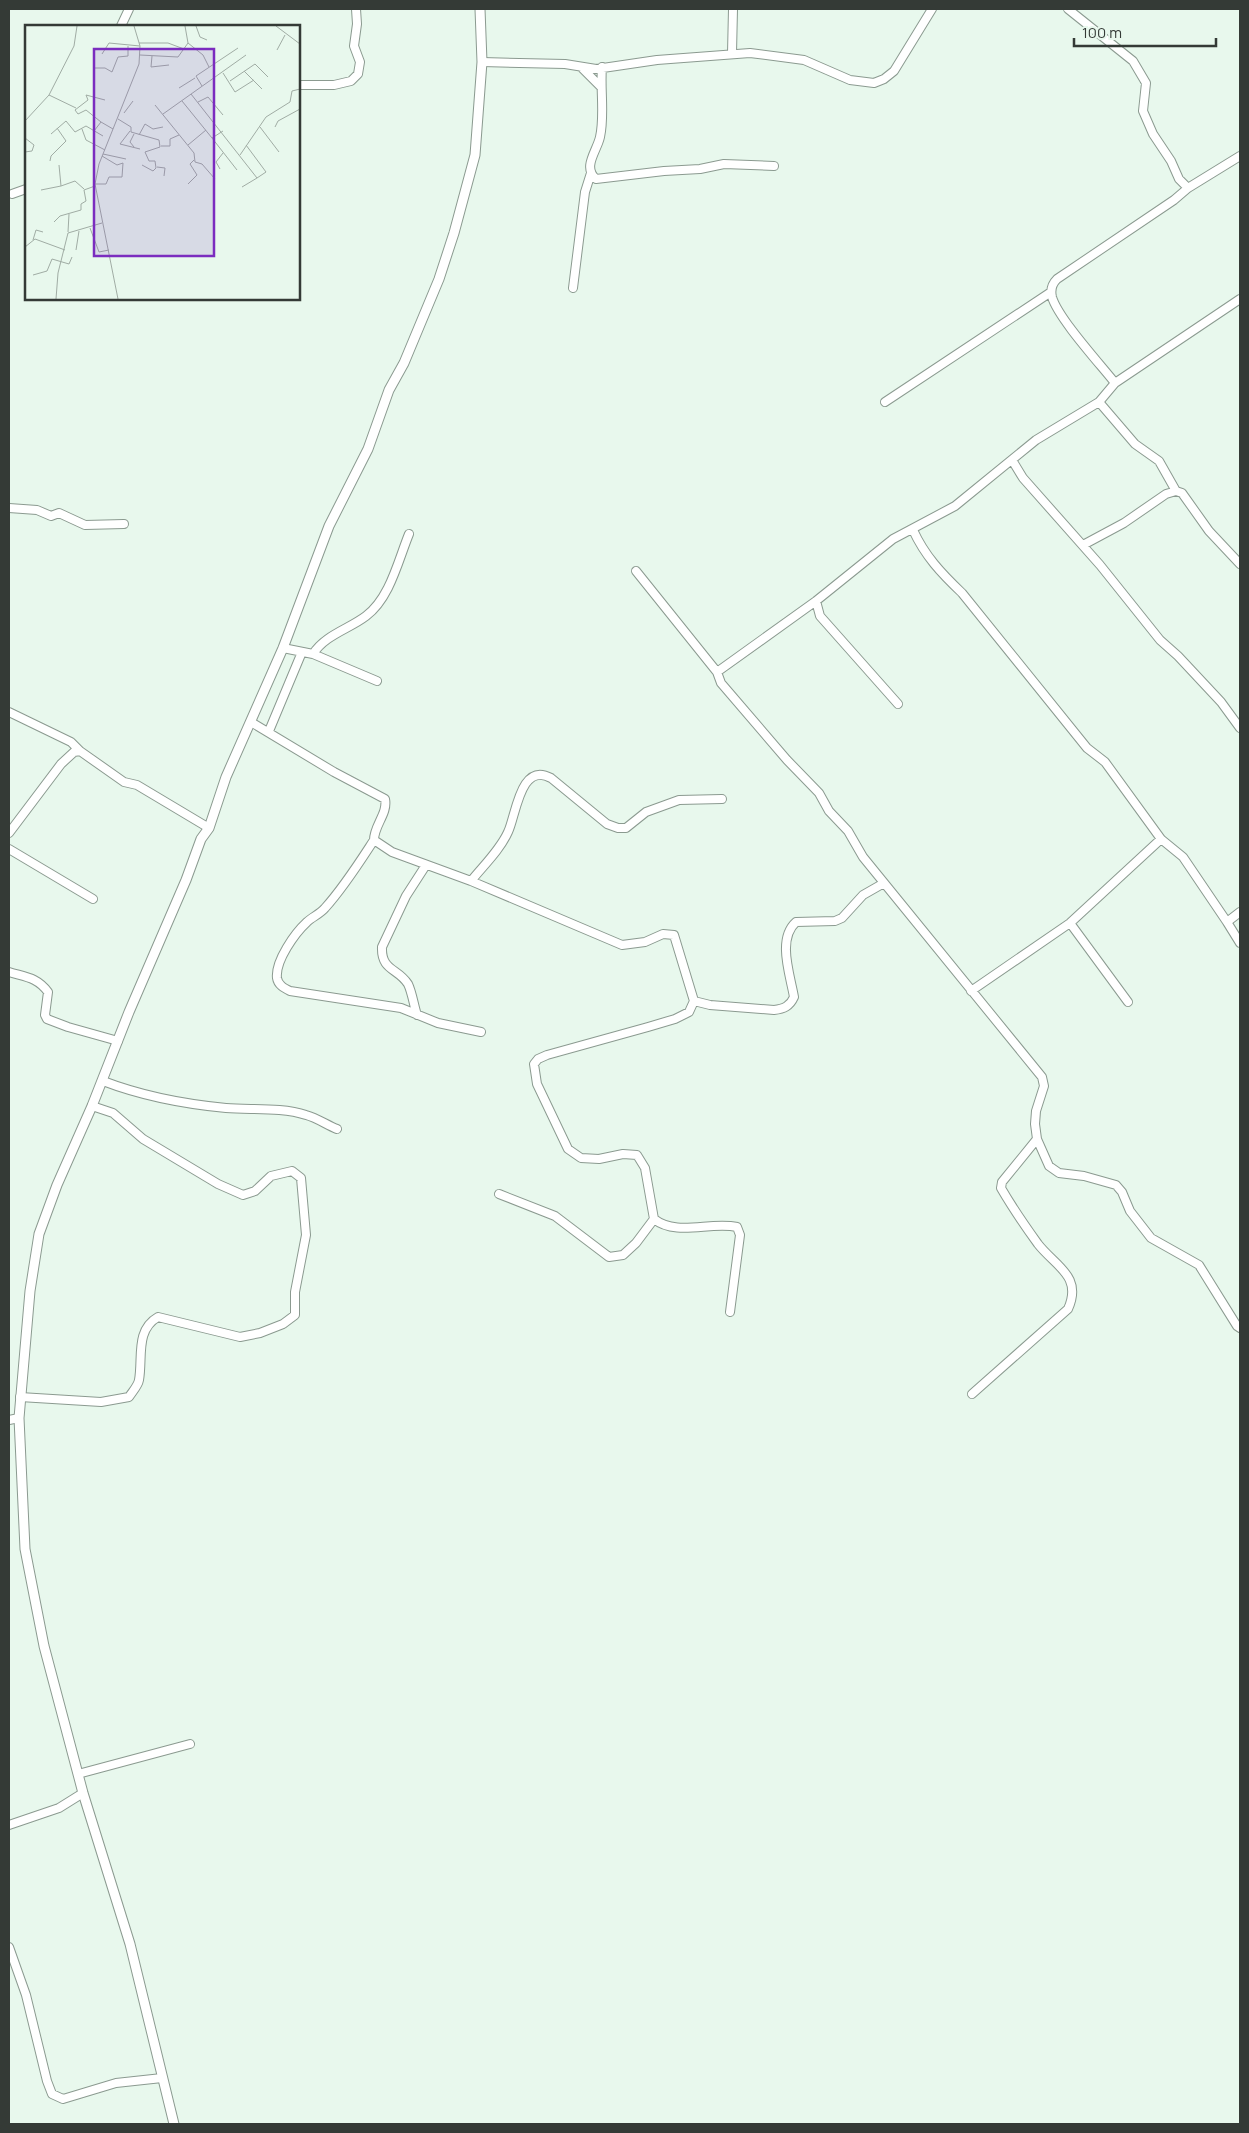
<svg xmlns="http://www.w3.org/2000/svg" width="1249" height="2133" font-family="Manrope,sans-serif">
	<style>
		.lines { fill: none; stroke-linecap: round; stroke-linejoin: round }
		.minor-casing { stroke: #8b9a90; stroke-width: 10 }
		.tertiary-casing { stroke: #8b9a90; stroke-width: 11 }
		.minor { stroke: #fff; stroke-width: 8 }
		.tertiary { stroke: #fff; stroke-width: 9 }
		.inset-road { fill: none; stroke: #a0aca4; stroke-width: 1 }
		.view { fill: #7b2cbf; fill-opacity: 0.15; stroke: #7b2cbf; stroke-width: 2.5 }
		.inset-edge { fill: none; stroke: #343a36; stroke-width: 2.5 }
	</style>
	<rect width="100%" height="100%" fill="#e8f8ed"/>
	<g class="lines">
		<defs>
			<path id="minor" d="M1068,9l65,52 13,22 -3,28 10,23 18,27 8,18 9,9
				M121,26l8,-17
				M732,53l1,-44
				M482,62l83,2 31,5 61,-9 93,-7 54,7 46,20 24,3 10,-4 10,-8 38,-62
				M602,67c-2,23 3,48 -2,70 -3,14 -18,30 -4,42l68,-8 36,-2 24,-5 50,2
				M582,68l19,19
				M299,85h35l17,-4 7,-7 2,-12 -6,-16 3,-22 -1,-15
				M12,194l14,-5
				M573,288l12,-96 6,-19
				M1115,383c-15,-19 -57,-65 -63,-86 -2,-8 0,-13 5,-18l117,-79 14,-12 52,-32
				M885,402l166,-110
				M1099,402l36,42 24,17 17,30
				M1012,460l11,18 77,87 60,75 18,16 43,46 19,26
				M9,508l28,2 14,6 8,-3 26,12 39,-1
				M913,530c12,26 28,43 49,63l125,155 18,14 56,77 22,18 44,65
				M1083,545l41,-22 42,-29 10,-3 6,2 27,38 31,33
				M636,571l81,101 4,11 66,77 32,33 10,18 19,20 15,26 179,220 2,9 -8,25 -1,13 2,15 12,27 10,7 25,3 32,9 6,7 8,19 21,27 48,27 38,61 3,2
				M816,601l4,15 78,88
				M283,648l30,6 64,27
				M313,654c12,-19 36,-25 53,-38 24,-18 32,-55 43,-82
				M717,672l99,-71 77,-62 62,-33 81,-66 63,-38 16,-19 125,-84
				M9,712l62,30 9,9
				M251,722l83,50 51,27c3,15 -11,26 -11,41l18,12 79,29 151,64 23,-3 18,-8 11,1 20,66 -5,11 -14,7 -27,8 -101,28 -9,4 -4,5 3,20 31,65 13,9 18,1 24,-5 14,1 8,13 9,51 -18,24 -13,12 -14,2 -54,-41 -56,-22
				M269,731l33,-79
				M9,833l52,-69 13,-12 6,-1 44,31 13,3 72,43
				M374,840c-15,23 -30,47 -49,68 -5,6 -13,9 -18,14 -12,11 -32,39 -30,56 1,7 7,10 13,13l111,17 37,15 43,9
				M9,849l84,50
				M471,881c12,-15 29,-31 37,-49 8,-16 12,-71 43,-54l56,46 11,4h8l20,-16 33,-12 43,-1
				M1240,912l-13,10 13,21
				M1070,923l58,79
				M9,972c16,5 28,5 39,20l-3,23 2,4 21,8 50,14
				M971,991l99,-68 91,-84
				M694,1001l16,4 64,5c10,-1 16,-4 20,-13 -4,-23 -17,-58 2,-75l39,-1 7,-3 21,-23 21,-12
				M417,1015c-3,-9 -5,-23 -9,-31 -10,-16 -27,-13 -26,-37l24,-51 20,-31
				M103,1081c39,15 81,23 123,27 25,2 56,-1 80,7 11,3 21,10 31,14
				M654,1219c23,18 56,2 83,8l3,8 -10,77
				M972,1394l96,-85c15,-33 -13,-43 -30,-65 -13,-18 -26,-37 -37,-56l1,-6 35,-43
				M20,1397l81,5 28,-5c3,-5 9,-11 10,-17 4,-22 -4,-50 19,-63l82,20 20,-4 23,-9 12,-9v-23l11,-57 -5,-57 -9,-7 -21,5 -16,15 -12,4 -25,-11 -75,-45 -30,-26 -21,-7
				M9,1420l10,-2
				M78,1774l112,-30
				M9,1825l50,-17 24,-15
				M9,1947l17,48 21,86 5,13 11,5 53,-16 46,-5"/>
			<path id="tertiary" d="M174,2124l-44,-180 -47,-151 -39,-147 -19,-97 -6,-131 11,-127 9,-57 18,-49 35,-79 37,-94 57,-132 15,-41 8,-11 17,-51 57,-129 46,-122 39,-77 21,-59 15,-27 35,-84 15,-46 21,-78 7,-93 -2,-53"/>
		</defs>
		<use href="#minor" class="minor-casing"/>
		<use href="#tertiary" class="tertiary-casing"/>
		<use href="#minor" class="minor"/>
		<use href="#tertiary" class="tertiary"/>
	</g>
	<g transform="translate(25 25)">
		<rect width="275" height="275" fill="#e8f8ed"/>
		<path class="inset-road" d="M160,1l3,17M171,1l4,11 7,3M251,1l24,18M114,18h29l16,6M252,25l8,-15M77,29l7,-11 31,3M115,30l38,2 10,-14 15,12 6,12M127,31l-1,11 18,-2M70,43h10l7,4 6,-15 10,-1v-10M219,46l18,18M198,48l12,19 19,-12M205,56l25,-17 13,13M177,61l-6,-10 42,-28M154,63l16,-10M166,69l66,84 -15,9M24,70l27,13M157,76l30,37M173,77l10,-5 15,18M130,80l39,48 1,9 7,2 13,15M99,88l9,-12M138,89l83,-59M93,94l13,8v5l28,8 1,7 -15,5 4,9h6l1,7 -3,3 -11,-6M0,96l24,-26 25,-49 3,-20M76,97l-15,-12 -8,4 -3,-4 13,-10 -2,-5 19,5M235,102l19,25M250,102l3,-6 22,-12M57,104l4,11 19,10M69,106l7,-9 12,7M105,106l-10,13 20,5M198,106l-11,7 25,32M26,109l15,-13 9,11 11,-6 17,10M114,110l6,-11 8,5 10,-2M0,113l9,7 -2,6 -7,1M163,120l18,-15M221,120l20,27 -9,6M136,121h9v-7l9,-4M109,122l-4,-5 4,-8M78,129l23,5M215,130l26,-38 24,-15 2,-11 8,-2M25,136l1,-5 15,-15 -9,-13M34,140l2,21 14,-5 9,8M132,142l8,1 -1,8M195,144l-4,-7 7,-9M70,159h11l3,-7h13l1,-14 -6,2 -15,-9M163,159l9,-9 -7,-11 4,-4M16,165l20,-4M29,197l6,-6 21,-6v-6l5,-3 -2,-11 11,-4M65,203l9,24 10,-2M43,207l1,-18M8,215l3,-10 7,2M0,222l10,-8 30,11M51,225l3,-19M8,250l14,-4 5,-12 17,5 3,-7M31,274l2,-26 10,-40 34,-10M93,274l-23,-115 4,-20 40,-100 1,-18 -6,-20"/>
		<path class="view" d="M69,24h120v207h-120z"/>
		<rect width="275" height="275" class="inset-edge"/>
	</g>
	<rect width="1249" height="2133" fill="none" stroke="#343a36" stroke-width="20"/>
	<path d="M1074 38v8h142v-8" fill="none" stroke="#343a36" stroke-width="2.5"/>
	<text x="1082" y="38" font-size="15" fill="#343a36" stroke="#e8f8ed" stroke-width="4" paint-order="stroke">100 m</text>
</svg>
